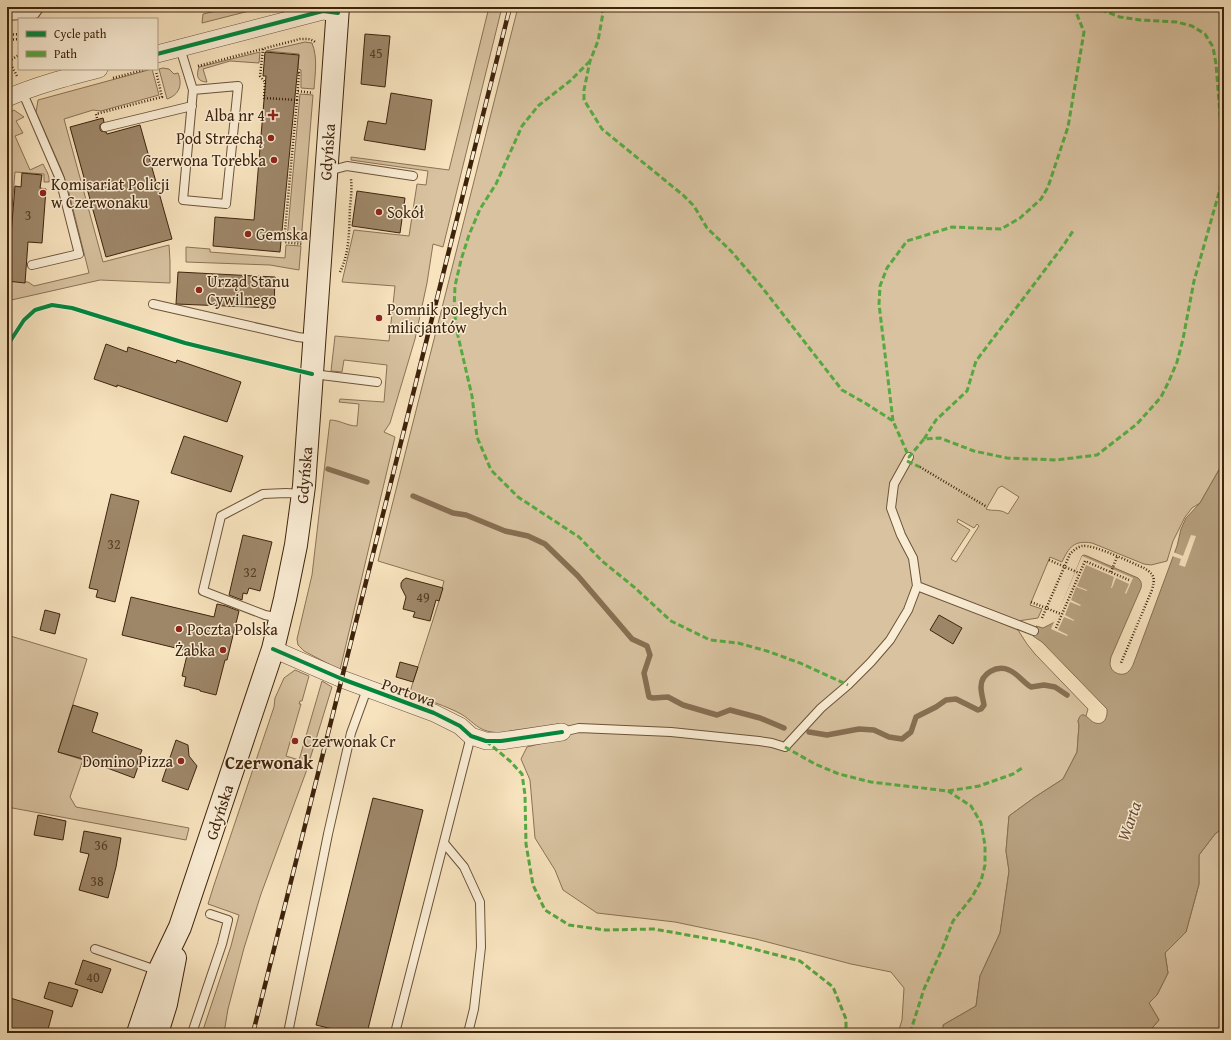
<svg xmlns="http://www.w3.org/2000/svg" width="1231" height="1040" font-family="'Gentium Book Plus',serif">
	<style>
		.green { fill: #d8c2a0; stroke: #8b7256; fill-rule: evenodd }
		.water { fill: #b8a281; stroke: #876f52 }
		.pier { fill: #f7e3be }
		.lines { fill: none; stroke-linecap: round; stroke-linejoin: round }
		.stream { stroke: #876f52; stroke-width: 5.5 }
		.building { fill: #9e8769; stroke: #3e230c }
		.lane-casing { stroke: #6c5338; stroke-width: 10 }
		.street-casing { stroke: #6c5338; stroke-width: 18 }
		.secondary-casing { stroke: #3e230c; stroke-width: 24 }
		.path { stroke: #3e230c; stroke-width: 2.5; stroke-dasharray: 1 2; stroke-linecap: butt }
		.lane { stroke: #faedd5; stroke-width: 8 }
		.street { stroke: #faedd5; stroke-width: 17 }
		.secondary { stroke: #faedd5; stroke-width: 22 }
		.rail-casing { stroke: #3e230c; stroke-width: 4.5 }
		.rail { stroke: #faedd5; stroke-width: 3; stroke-dasharray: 9; stroke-linecap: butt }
		.quiet { stroke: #55aa41; stroke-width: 3; stroke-dasharray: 6 3; stroke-linecap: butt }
		.cycleway-casing { stroke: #faedd5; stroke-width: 6 }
		.cycleway { stroke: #00873e; stroke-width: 4 }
		.poi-dot { fill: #8f2418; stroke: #faedd5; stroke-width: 1.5 }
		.labels { text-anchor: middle; stroke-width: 3; stroke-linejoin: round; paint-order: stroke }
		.number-label { font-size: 14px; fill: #563c23 }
		.poi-label { font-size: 16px; fill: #3e230c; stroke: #faedd5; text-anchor: start }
		.street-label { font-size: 16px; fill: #3e230c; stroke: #faedd5 }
		.water-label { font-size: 17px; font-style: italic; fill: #694f35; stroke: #faedd5 }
		.quarter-label { font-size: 18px; font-weight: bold; fill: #3e230c; stroke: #faedd5 }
	</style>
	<rect width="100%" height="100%" fill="#f7e3be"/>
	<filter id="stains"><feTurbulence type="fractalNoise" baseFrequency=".005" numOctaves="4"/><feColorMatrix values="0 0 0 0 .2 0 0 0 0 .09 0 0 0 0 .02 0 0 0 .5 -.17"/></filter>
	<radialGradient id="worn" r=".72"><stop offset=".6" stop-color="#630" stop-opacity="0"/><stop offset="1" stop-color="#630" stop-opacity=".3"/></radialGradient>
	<path class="green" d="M233,7h19l1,3 -51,13 1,-9z
		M489,7h13l-59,240 -10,-3 -6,39 -12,56 -25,84 -6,9 11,5 -55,233 -36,-19 -6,-6 -1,-6 15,-64 18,-155c10,0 17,6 27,6l2,-22 -20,-2 1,-3 44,3 3,-37 -43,-5 -2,12 -11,-1 4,-35 54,5 6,-55 -53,-4 12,-52 55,6 8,-52 9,1 2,-14 -77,-11v-3l98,13z
		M518,7h706v454l-24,42 -8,5 -7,9 -12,24 -6,20 -16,4 -7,-1 -52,-21c-18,-3 -23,4 -30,19l-12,-5 -20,48 12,4 -4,9 -20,3 -68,-27 -3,7 71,29 9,14 8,10 53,55 -2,7 -3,-1 -5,6 1,4 -2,27 -14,27 -28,18 -26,19 -3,35 3,20 -9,62 -20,43 -4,30 -33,19 1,8h-46l4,-13 2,-32 -13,-16 -40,-8 -95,-25 -81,-17 -78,-9 -34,-23 -8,-20 -20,-32 -5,-58 -9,-21 6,-12 20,-5 16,-2 -4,-16c-24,3 -48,13 -72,7 -11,-3 -17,-12 -26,-17 -15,-8 -35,-15 -52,-19l30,-94 5,-20 -66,-20zM1002,486l17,11 -11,17c-10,-6 -14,-2 -22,-5l12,-21zM958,519l16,9 3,-4 2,2 -23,36 -5,-3 19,-29 -13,-8z
		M305,42l7,1c6,15 3,31 2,46l-13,-1v-18l-3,-1 1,-15 -33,-3z
		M260,52l-1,11 -29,-2 -27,8 4,13c-10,0 -11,-7 -8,-15z
		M163,68l6,1 5,5 4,-1c5,12 1,22 -11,26l-8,-30z
		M152,69l7,26 -58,16 -8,-1 -29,9 39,143 66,-17 1,16v22l-70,-3 -93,21v-20l21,1 6,4 55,-13 -22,-88 -6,-16 -25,-57 2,-12z
		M300,94l13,1 -12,147 -14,-2z
		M14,110l10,7 -8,4 7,12 -8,3 15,34 13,-6c3,6 7,12 6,18h-5v-8l-29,-2 -8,96v-153z
		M286,245l15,1 -2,24 -29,-5 -84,-3v-15l24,2v3l75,6z
		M7,635l80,24 -29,93 25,8 -13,37 6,10 113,21 -3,12 -179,-33z
		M295,670l14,6 -7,25h-2l-1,3h2l-15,52 13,4 23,-79 10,6 -26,85 -45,122 -17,54 -16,61 -4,24h-22l29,-87 8,-31 -31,-11 6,-19 60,-178 1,-9 9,-20z
		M1224,827v206h-76l11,-13 -10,-17 8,-8 11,-22 -3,-20 21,-21 13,-48v-29l16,-21z"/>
	<path class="water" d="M1224,461v366l-9,7 -16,21v29l-13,48 -21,21 3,20 -11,22 -8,8 10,17 -11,13h-204l-1,-8 33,-19 4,-30 20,-43 9,-62 -3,-20 3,-35 26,-19 28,-18 14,-27 2,-27 -1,-4c4,-14 11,0 17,2 9,3 13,-6 12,-14l-65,-67 -9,-6 3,-10 7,2 12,-6 27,-66 2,-1 3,1 51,22c3,3 4,5 3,10l-30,69c0,2 -1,4 -1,6 0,10 13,15 19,8 2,-2 3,-4 4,-6l44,-119 4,-17 5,-11 14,-15z"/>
	<path class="pier" d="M1191,535l5,1 -11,31 -6,-2 2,-6 -9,-3 1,-4 10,4z
		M1082,556l51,22 -7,16 -1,-1 4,-9 -13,-6 -4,10h-1l3,-11 -28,-12 -9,21 10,4v1l-11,-4 -5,13 10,5 -1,1 -10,-4 -5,13 9,5v1l-10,-4 -6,13 10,5 -1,1 -16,-7z"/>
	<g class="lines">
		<path class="stream" d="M328,469l39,13
			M413,496l40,17 13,2 39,16 23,5 17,8 33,32 54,63 15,7 3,9 -6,18 5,24 4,1 15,-1 15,8 34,10 13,-5 30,8 24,10
			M809,732l18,3 32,-6 15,1 15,7 13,2 9,-7 5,-15 20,-10 10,-7 10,-1 22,11 3,-1 3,-4c-1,-6 -3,-12 -3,-18 0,-14 16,-22 28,-17 8,3 14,12 22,17l13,-2 11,2 12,8"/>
	</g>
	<path class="building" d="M365,34l25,2 -5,51 -24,-3z
		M265,52l34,3 -19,197 -67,-6 2,-29 39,3 12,-144h-3z
		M391,93l41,7 -7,50 -61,-10 4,-19 18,3z
		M103,118l1,4 -4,3v4l1,2 5,1 1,2 33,-9 32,114 -66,18 -36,-130z
		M22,173l20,2 -2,13 6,1 -4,54 -14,-1 -3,41 -18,-2 2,-35 1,1 5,-61 6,1z
		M357,191l48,7 -5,35 -48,-7z
		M178,272l97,5 -1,31 -98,-4z
		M106,344l21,8 1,-5 48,16 1,-3 64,22 -14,40 -110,-37v2l-23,-8z
		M184,436l59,20 -12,36 -60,-19z
		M111,494l28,7 -24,101 -19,-5 2,-7 -9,-2z
		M243,535l29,7 -12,49 -11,-3 -2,6 -4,-1 -1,7 -13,-5z
		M406,578l37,10 -4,13 -3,-1 -6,21 -17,-4 2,-5 -12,-3 3,-12 -5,-10v-4l2,-3z
		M131,597l83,20 3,-13 9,2 13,5 -12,49h-2l-9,35 -16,-4v-1l-16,-4 2,-9 -4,-1 6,-25 -66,-16z
		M45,610l15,4 -5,20 -15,-4z
		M939,615l23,13 -9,16 -23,-14z
		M400,662l18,5 -5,15 -17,-5z
		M73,705l25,8 -6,19 50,18 -5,13 2,1 -5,14 -51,-19 -25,-7z
		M176,740l12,5 1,11 8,10 -9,24 -26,-9z
		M373,798l50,12 -56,223h-18l-33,-8z
		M38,815l28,6 -3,19 -29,-5z
		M84,831l37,7 -5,29 -8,31 -29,-8 10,-36 -9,-2z
		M83,960l28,9 -9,24 -27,-9z
		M49,982l29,8 -6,17 -28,-9z
		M7,997l46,14 -6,22h-40z"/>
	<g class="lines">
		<defs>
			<path id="lane" d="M7,16l28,-2 5,-7
				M180,48l13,42 -10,110 43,4 12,-118 -45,4
				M22,91l38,88 19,75 -47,11
				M105,127l87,-21
				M328,171l19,-5 66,10
				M153,304l145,33 15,2
				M313,374l64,8
				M917,586l117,45
				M280,618l-15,-3 -62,-24 18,-75 42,-22 23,-1 16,1
				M562,732l17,-4 92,4 88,9 13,2 13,4 36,-39 27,-23 23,-23 19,-22 18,-30 9,-24 -4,-28 -12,-23 -10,-27 3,-24 15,-27
				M444,843l20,24 16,35 1,45 -7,62 -6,24
				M95,949l64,22
				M192,1033l30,-89 6,-24 -18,-6
				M288,1033l40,-199 23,-101 16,-44
				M395,1033l76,-297"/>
			<path id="street" d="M157,54l166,-43 15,2
				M7,98c30,-13 61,-21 92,-29
				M273,649l69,30 92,34 26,13 11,10 15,5h15l61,-9"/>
			<path id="secondary" d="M138,1033l21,-62 21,-44 93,-278 12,-50 11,-54 8,-59 34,-479
				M157,1033l9,-29 9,-46"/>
		</defs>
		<use href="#lane" class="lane-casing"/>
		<use href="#street" class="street-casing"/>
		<use href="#secondary" class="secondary-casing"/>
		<path class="path" d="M7,35l12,-1
			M7,40l12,-1
			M7,41l2,20 8,15
			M263,49l-3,27 5,6 -1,16 33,2 2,-27h-2
			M9,61l10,-6
			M198,66l102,-27c5,0 10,-1 15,3
			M113,78l34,-9
			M298,91l15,2
			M297,100l-13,142 18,2
			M97,118l-1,-4 66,-17 -6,-26
			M340,272c10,-20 9,-43 10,-65 1,-9 2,-19 1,-28
			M920,467l67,40
			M1049,560l30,13
			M1111,572l6,-15
			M1031,602l30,12
			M1042,618l28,-64c3,-3 7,-7 12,-8 12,-2 50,17 62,22 11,7 11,10 8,22l-31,73
			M1056,628l29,-67 44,19"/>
		<use href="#lane" class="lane"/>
		<use href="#street" class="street"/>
		<use href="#secondary" class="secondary"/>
		<defs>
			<path id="rail" d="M253,1033l257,-1026"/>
		</defs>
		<use href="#rail" class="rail-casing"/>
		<use href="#rail" class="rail"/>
		<path class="quiet" d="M601,7l2,6 -5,28 -8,20 -6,29v10l18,29 81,66 11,11 13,22 24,23 30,35 81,104 23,13 28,18 16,36 15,-18 16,-1 34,13 33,7 49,2 41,-5 40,-31 24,-27 8,-16 8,-19 6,-23 11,-58 26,-92 3,-37 -7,-88 -3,-17 -8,-13 -13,-8 -15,-4 -37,-2 -20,-3 -26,-10
			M590,61l-20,20 -32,25 -16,20 -26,58 -16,25 -11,26 -8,25 -6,26 -1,24 4,26 14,60 5,41 14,33 27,27 61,40 23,24 32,26 37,34 39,19 28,3 29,8 33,12 48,22
			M893,421l-14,-117 1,-18 7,-18 20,-27 45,-14 49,2 19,-11 21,-19 7,-12 20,-60 16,-95 -10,-25
			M924,439l12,-19 31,-29 9,-30 87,-115 10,-15
			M907,461l13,6
			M486,741l24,20 12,13 3,21 1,49 7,41 12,25 24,15 36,5 49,-1 73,13 73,19 33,26 13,32v14
			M785,747l30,17 24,10 32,8 77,9 31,-5 34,-12 9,-6
			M910,1033l14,-44 19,-42 10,-26 19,-24 9,-16 4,-16v-20l-4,-22 -10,-17 -23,-15"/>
		<defs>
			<path id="cycleway" d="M157,54l166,-43 15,2
				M7,346l17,-26 11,-10 17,-5 20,3 113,35 127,31
				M273,649l69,30 92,34 26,13 11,10 15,5h15l61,-9"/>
		</defs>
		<use href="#cycleway" class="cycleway-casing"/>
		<use href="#cycleway" class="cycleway"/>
	</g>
	<g class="poi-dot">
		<path d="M271 109h4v4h4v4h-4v4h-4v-4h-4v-4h4z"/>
		<circle cx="271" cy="138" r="4"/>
		<circle cx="274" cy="160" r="4"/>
		<circle cx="43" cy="193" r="4"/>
		<circle cx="379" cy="212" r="4"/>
		<circle cx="248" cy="234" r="4"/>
		<circle cx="199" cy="290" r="4"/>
		<circle cx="379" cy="318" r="4"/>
		<circle cx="179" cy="629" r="4"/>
		<circle cx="223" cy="650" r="4"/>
		<circle cx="295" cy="741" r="4"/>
		<circle cx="181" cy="761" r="4"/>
	</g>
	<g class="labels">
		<g class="number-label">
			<text x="376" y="58">45</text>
			<text x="28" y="220">3</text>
			<text x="114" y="549">32</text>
			<text x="250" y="577">32</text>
			<text x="423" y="602">49</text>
			<text x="101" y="850">36</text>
			<text x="97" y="886">38</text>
			<text x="93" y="982">40</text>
		</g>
		<g class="poi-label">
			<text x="265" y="121" text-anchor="end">Alba nr 4</text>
			<text x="263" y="144" text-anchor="end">Pod Strzechą</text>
			<text x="266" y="166" text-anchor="end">Czerwona Torebka</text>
			<text x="51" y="190">Komisariat Policji<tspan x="51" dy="18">w Czerwonaku</tspan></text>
			<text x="387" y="218">Sokół</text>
			<text x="256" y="240">Gemska</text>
			<text x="207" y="287">Urząd Stanu<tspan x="207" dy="18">Cywilnego</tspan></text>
			<text x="387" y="315">Pomnik poległych<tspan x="387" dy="18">milicjantów</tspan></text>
			<text x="187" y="635">Poczta Polska</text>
			<text x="215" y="656" text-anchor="end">Żabka</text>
			<text x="303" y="747">Czerwonak Cr</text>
			<text x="173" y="767" text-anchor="end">Domino Pizza</text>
		</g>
		<g class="street-label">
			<text transform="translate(327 152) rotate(-86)" y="6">Gdyńska</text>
			<text transform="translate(304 475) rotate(-85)" y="6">Gdyńska</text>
			<text transform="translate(409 692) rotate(20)" y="6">Portowa</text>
			<text transform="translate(219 812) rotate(-72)" y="6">Gdyńska</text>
		</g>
		<g class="water-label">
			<text transform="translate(1129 821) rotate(-70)" y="6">Warta</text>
		</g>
		<g class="quarter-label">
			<text x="269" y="769">Czerwonak</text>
		</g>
	</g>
	<rect width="1231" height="1040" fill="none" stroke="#f7e3be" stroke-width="24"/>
	<rect x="8" y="8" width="1215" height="1024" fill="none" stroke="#3e230c" stroke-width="2"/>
	<rect x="12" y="12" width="1207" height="1016" fill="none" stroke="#3e230c"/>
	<rect x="18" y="18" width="140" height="52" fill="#faedd5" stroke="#af9c85"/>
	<rect x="26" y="31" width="20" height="6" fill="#00873e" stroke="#af9c85"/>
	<text x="54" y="38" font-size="12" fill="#3e230c">Cycle path</text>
	<rect x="26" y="51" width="20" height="6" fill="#55aa41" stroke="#af9c85"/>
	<text x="54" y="58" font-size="12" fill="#3e230c">Path</text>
	<rect width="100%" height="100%" filter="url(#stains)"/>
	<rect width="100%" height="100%" fill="url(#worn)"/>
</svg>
